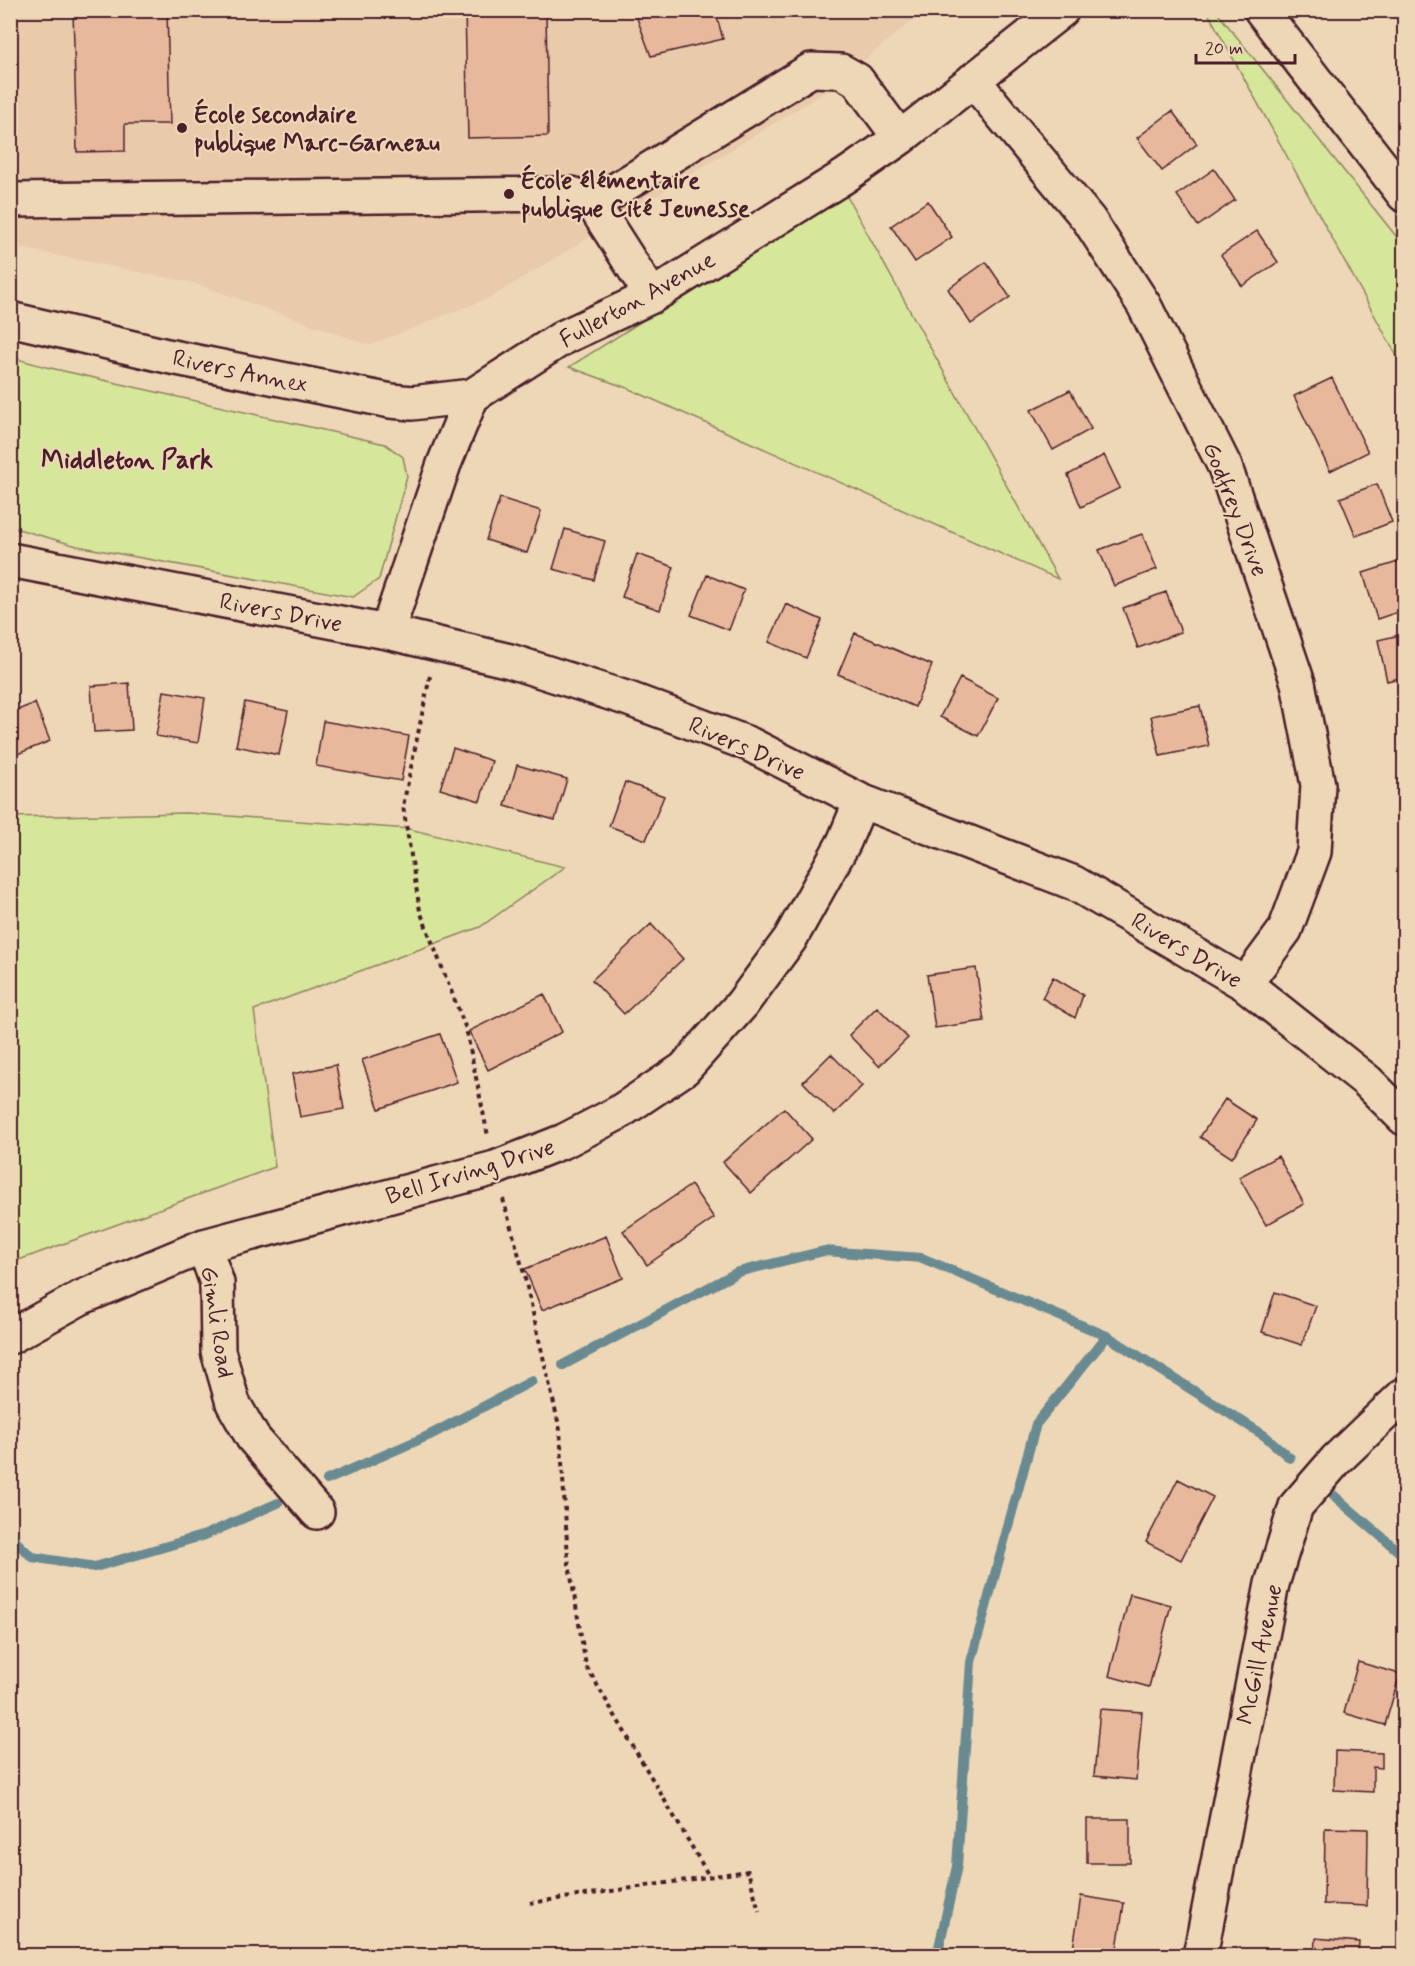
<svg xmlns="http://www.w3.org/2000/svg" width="1415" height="1966" font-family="Mynerve,sans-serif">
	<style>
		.built { fill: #e9caab }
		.green { fill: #d6e69a; stroke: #908262; stroke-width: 1.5 }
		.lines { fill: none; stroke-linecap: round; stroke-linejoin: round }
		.stream { stroke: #6a8a92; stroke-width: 10 }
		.building { fill: #e8b89d; stroke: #4a1f2b; stroke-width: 1.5 }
		.minor-casing { stroke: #4a1f2b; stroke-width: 38 }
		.major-casing { stroke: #4a1f2b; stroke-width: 38 }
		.path { stroke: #4a1f2b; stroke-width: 4; stroke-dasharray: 4.5 4.5; stroke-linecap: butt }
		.minor { stroke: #edd7b6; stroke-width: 33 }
		.major { stroke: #edd7b6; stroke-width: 33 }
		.poi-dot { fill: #4a1f2b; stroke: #edd7b6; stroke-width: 2 }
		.labels { text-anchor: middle; stroke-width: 4.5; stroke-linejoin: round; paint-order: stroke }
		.poi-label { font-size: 24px; font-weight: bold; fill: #4a1f2b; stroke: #edd7b6; text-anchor: start }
		.street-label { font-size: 24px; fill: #4a1f2b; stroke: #edd7b6 }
		.neighbourhood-label { font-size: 26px; font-weight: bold; fill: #4a1f2b; stroke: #edd7b6 }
	</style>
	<rect width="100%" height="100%" fill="#edd7b6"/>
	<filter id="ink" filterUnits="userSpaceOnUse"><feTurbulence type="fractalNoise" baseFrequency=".0167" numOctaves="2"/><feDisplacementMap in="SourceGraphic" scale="12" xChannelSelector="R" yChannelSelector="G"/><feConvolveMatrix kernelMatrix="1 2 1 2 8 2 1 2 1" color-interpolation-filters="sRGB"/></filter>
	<g filter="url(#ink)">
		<path class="built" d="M10,11h914l-101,82 -330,203 -123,49 -176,-62 -183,-37z"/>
		<path class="green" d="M1207,11h9l188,235v123z
			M845,193l213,386 -431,-191 -58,-21z
			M10,357l36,10 339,77 18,13 4,19 -28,103 -26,18 -276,-51 -66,-19z
			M187,813l222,16 156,38 -85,60 -226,83 21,157 -256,93 -8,6v-449z"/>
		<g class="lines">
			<path class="stream" d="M563,1365l175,-93 86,-21 98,7 185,78 158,100 25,22
				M327,1480l103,-45 102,-54
				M1332,1494l72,62
				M10,1536l22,21 63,10 110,-32 73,-32
				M937,1956l20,-90 14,-204 65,-238 71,-88"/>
		</g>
		<path class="building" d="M73,10h94l3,114h-45v27l-48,1z
			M465,10h81l2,126 -80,2z
			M634,10h81l8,29 -72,17z
			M1172,111l25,33 -35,27 -25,-33z
			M1214,169l21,31 -37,26 -21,-31z
			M928,201l24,36 -37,25 -24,-36z
			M1257,231l21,31 -36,24 -21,-31z
			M986,262l24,35 -39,27 -23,-35z
			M1332,378l36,74 -38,19 -36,-75z
			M1070,390l21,39 -38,21 -22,-40z
			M1104,455l16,33 -39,19 -13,-32z
			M1377,484l15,38 -36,14 -16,-38z
			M500,498l41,13 -14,42 -41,-13z
			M565,529l40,12 -11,39 -41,-11z
			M1142,534l15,35 -43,17 -15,-36z
			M637,554l37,13 -14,43 -38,-13z
			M1404,560v50l-27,9 -14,-46z
			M707,575l37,15 -15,40 -38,-15z
			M1166,592l15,40 -43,16 -15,-40z
			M786,604l36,16 -16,38 -37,-16z
			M855,633l77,32 -17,42 -77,-33z
			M1404,634v43l-17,4 -9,-41z
			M960,678l38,20 -20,38 -38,-19z
			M129,683l3,47 -38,2 -3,-46z
			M164,691l41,7 -7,45 -42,-7z
			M245,702l43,9 -9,44 -43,-9z
			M35,703l15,38 -40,16v-44z
			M1200,706l9,40 -49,10 -9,-40z
			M323,721l86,15 -8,45 -85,-15z
			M453,748l39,13 -12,40 -40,-12z
			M517,765l50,14 -12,41 -50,-14z
			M625,782l39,14 -18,44 -37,-14z
			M651,924l32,35 -59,55 -32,-34z
			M976,968l8,53 -49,7 -8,-53z
			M1053,977l30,18 -8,23 -33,-20z
			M544,994l18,38 -74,38 -19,-39z
			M877,1007l31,31 -29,28 -30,-31z
			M440,1034l17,48 -78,27 -17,-49z
			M831,1054l31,32 -28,28 -31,-32z
			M336,1065l8,44 -44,8 -8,-43z
			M1225,1099l32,21 -25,38 -32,-21z
			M784,1108l28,31 -61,54 -28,-31z
			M1278,1156l26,48 -38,21 -27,-48z
			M691,1185l23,33 -67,47 -24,-34z
			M606,1236l17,42 -81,32 -17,-41z
			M1275,1292l41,14 -14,39 -40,-13z
			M1178,1479l35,18 -32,63 -35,-18z
			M1130,1594l41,11 -22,82 -40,-11z
			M1358,1662l42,12 -15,51 -41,-12z
			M1100,1709l42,3 -6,68 -42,-4z
			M1335,1751l47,2v15l-9,-1v25l-39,-2z
			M1087,1819h43v44h-43z
			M1325,1828l43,1 -1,77 -43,-2z
			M1081,1896l43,7 -8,52 -43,-6z
			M1316,1938l43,4 -1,14h-43z"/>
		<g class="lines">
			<defs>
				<path id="minor" d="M973,80l116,140 55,85 81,162 73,216 20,102 -4,67 -29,78 -40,54
					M10,200l562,-6 21,10 59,92
					M593,204l218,-134 30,1 16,9 43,58
					M10,319l157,37 224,45 21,2 60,-7
					M10,560l377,72 123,29 119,38 120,45 112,57 213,82 171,101 122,97 37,37
					M387,632l57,-168 28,-68 92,-59 88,-41 193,-120 55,-38 162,-128
					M204,1246l13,37 1,68 15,52 20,35 64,74
					M10,1337l70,-39 124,-52 291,-78 69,-27 54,-28 66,-44 58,-65 48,-65 54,-97 17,-41
					M1200,1956l72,-372 24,-78 40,-46 68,-65"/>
				<path id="major" d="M1261,10l143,185"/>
			</defs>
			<use href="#minor" class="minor-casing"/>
			<use href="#major" class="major-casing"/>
			<path class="path" d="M430,676l-27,130 17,105 46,118 22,107
				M503,1199l20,71 37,160 8,128 18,108 123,210
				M530,1903l218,-32 11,40"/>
			<use href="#minor" class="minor"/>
			<use href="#major" class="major"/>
		</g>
	</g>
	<g class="poi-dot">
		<circle cx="182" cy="128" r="6"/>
		<circle cx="509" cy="194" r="6"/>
	</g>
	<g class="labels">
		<g class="poi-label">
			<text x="194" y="122">École secondaire<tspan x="194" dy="28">publique Marc-Garneau</tspan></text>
			<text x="521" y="188">École élémentaire<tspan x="521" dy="28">publique Cité Jeunesse</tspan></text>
		</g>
		<g class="street-label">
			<text transform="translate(637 299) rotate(-29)" y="8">Fullerton Avenue</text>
			<text transform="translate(240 371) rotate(12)" y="8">Rivers Annex</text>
			<text transform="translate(1236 509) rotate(69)" y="8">Godfrey Drive</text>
			<text transform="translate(281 612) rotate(11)" y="8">Rivers Drive</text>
			<text transform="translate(747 748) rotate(24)" y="8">Rivers Drive</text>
			<text transform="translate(1187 950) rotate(31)" y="8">Rivers Drive</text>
			<text transform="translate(470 1171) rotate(-17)" y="8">Bell Irving Drive</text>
			<text transform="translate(218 1322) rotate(81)" y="8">Gimli Road</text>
			<text transform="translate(1259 1654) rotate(-78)" y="8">McGill Avenue</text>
		</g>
		<g class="neighbourhood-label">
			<text x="127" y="468">Middleton Park</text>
		</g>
	</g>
	<rect width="1415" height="1966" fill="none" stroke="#edd7b6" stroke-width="36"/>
	<rect x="18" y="18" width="1379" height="1930" fill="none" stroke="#4a1f2b" stroke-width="2" filter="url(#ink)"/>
	<path d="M1196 54v9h99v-9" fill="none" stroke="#4a1f2b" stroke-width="3"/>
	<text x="1205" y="54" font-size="18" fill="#4a1f2b" stroke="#edd7b6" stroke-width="4.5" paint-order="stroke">20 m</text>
</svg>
